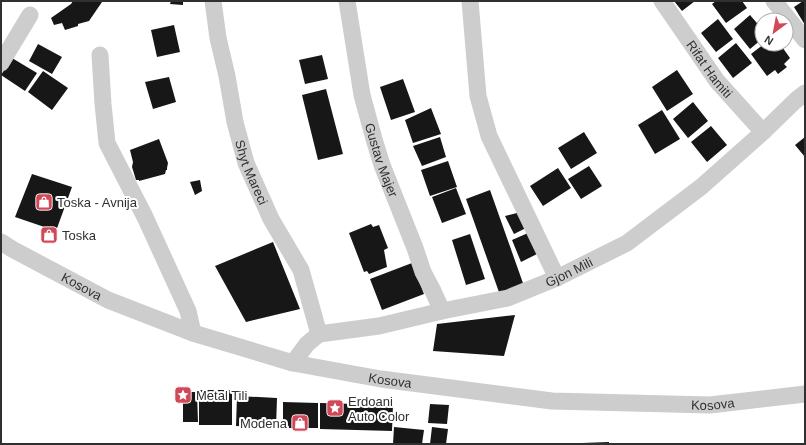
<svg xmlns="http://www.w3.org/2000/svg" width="806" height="445" font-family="Arial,sans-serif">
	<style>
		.building { fill: #171717 }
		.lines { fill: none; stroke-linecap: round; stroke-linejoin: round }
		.minor { stroke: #cdcdcd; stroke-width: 17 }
		.labels { text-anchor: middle; stroke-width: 4; stroke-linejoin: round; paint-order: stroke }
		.street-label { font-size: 13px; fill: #303030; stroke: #fff }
		.poi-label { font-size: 13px; fill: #303030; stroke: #fff; text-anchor: start }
	</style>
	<rect width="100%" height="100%" fill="#fff"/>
	<path class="building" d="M73,1h27l2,1 -13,19 -11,3v2l-13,4 -3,-7 -8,2 -3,-7 20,-14z
		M171,1h12v4l-13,-1z
		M674,1h21l-13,10z
		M716,1h26l5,7 -21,15 -14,-19z
		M803,1h2v24l-11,-18z
		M750,15l12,14v10l-12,10 -16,-20z
		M718,19l15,20 -17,13 -15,-19z
		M174,25l6,27 -23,5 -6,-27z
		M736,43l16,20 -19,15 -15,-20z
		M38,44l24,13 -10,17 -23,-13z
		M764,44h16l10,14 -6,6 3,3 -9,7 -3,-4 -8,6 -16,-22z
		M322,55l6,24 -23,5 -6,-24z
		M12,58l25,15 -12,18 -24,-16z
		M677,70l16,24 -26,17 -15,-24z
		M43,71l25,17 -16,22 -24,-18z
		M169,77l7,25 -23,7 -8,-27z
		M403,79l12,33 -24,8 -11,-33z
		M326,89l17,65 -25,6 -16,-65z
		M693,102l15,19 -20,17 -15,-19z
		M431,108l10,26 -28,9 -8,-23z
		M662,110l18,29 -25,15 -17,-29z
		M711,126l16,19 -20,17 -16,-20z
		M584,132l13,21 -26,16 -13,-21z
		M440,137l6,20 -24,9 -9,-20z
		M805,137v20l-10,-12z
		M159,139l9,24 -1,5v2h-1l-1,4 -26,7v-1h-3l-4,-13 1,-5 -3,-12z
		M448,161l9,26 -27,9 -9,-26z
		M589,166l13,20 -21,13 -13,-20z
		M558,168l13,20 -28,18 -13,-20z
		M32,174l40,13 -16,44 -41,-14z
		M200,180l2,11 -7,4 -5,-13z
		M456,188l10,26 -24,9 -10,-26z
		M490,190l34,96 -24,9 -34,-96z
		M517,213l9,15 -12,6 -9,-18z
		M371,224l2,3 6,-2 9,23 -4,2 3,17 -18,7 -2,-3 -3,1 -15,-39z
		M528,233l9,21 -16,8 -9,-22z
		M470,234l15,45 -19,6 -14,-45z
		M273,242l27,67 -54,13 -31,-56z
		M412,263l12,31 -42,16 -12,-31z
		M515,315l-11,41 -71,-5 4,-27z
		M199,390h33v35h-33z
		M183,392h14l1,30h-15z
		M237,396l40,2 -1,30 -40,-2z
		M283,402l35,1v25h-35z
		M320,403l73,2 -1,26 -72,-2z
		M430,404l19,1 -2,19 -19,-1z
		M394,427l30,3 -2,14h-29z
		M432,427l16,2 -2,15h-16z
		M609,442v2h-27v-1z"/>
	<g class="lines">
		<g class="minor">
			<path id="s1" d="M213,1l5,37 9,38 8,46 11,41 25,56 30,51 18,64"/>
			<path id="s2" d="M347,1l15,94 12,44 8,26 33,83 8,24 10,19 9,20"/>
			<path d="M470,1l8,95 11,40 68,142"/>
			<path id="s3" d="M662,1l55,80 46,51"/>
			<path d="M774,1l31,39"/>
			<path d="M100,55l3,49 4,39 38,74 43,94 5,22"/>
			<path d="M1,63l29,-48"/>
			<path id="s4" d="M1,242l11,7 96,51 85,33 100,30 88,16 171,22 158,4 95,-11"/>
			<path id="s5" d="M293,363l14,-19 12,-10 60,-8 63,-15 66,-13 49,-20 70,-35 74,-56 62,-55 32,-31 10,-8"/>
		</g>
	</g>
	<defs>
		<symbol id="shop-square" viewBox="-11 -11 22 22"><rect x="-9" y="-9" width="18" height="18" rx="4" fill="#d14858" stroke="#fff"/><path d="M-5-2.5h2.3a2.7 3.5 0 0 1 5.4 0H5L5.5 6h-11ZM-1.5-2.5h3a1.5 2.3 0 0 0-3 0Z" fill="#fff"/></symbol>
		<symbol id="sight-square" viewBox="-11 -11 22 22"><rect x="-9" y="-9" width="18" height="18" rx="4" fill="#d14858" stroke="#fff"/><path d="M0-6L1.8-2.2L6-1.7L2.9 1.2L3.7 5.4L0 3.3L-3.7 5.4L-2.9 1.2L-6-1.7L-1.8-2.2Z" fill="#fff"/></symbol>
	</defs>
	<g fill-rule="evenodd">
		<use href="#shop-square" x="34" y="192" width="20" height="20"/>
		<use href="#shop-square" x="39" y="225" width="20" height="20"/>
		<use href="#sight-square" x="173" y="385" width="20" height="20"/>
		<use href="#sight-square" x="325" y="398" width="20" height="20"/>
		<use href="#shop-square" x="290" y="413" width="20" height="20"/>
	</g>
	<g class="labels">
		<g class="street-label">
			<text dy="5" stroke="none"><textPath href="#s3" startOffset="83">Rifat Hamiti</textPath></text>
			<text dy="5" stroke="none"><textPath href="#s2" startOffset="163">Gustav Majer</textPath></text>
			<text dy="5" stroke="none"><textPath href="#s1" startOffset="176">Shyt Mareci</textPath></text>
			<text dy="5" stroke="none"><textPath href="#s5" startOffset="298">Gjon Mili</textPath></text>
			<text dy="5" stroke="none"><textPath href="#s4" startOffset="92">Kosova</textPath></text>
			<text dy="5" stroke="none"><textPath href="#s4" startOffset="416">Kosova</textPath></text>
			<text dy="5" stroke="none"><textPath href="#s4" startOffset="740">Kosova</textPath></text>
		</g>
		<g class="poi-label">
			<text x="57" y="207">Toska - Avnija</text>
			<text x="62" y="240">Toska</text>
			<text x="196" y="400">Metal Tili</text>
			<text x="348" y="406">Erdoani<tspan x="348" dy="15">Auto Color</tspan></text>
			<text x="287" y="428" text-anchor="end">Modena</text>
		</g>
	</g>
	<rect width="806" height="445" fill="none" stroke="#303030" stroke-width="4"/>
	<g transform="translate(774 32) rotate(212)"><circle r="19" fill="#ffffff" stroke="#acacac"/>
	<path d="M0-3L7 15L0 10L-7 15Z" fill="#d14858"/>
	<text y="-6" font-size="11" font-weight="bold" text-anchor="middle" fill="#303030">N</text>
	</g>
</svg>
